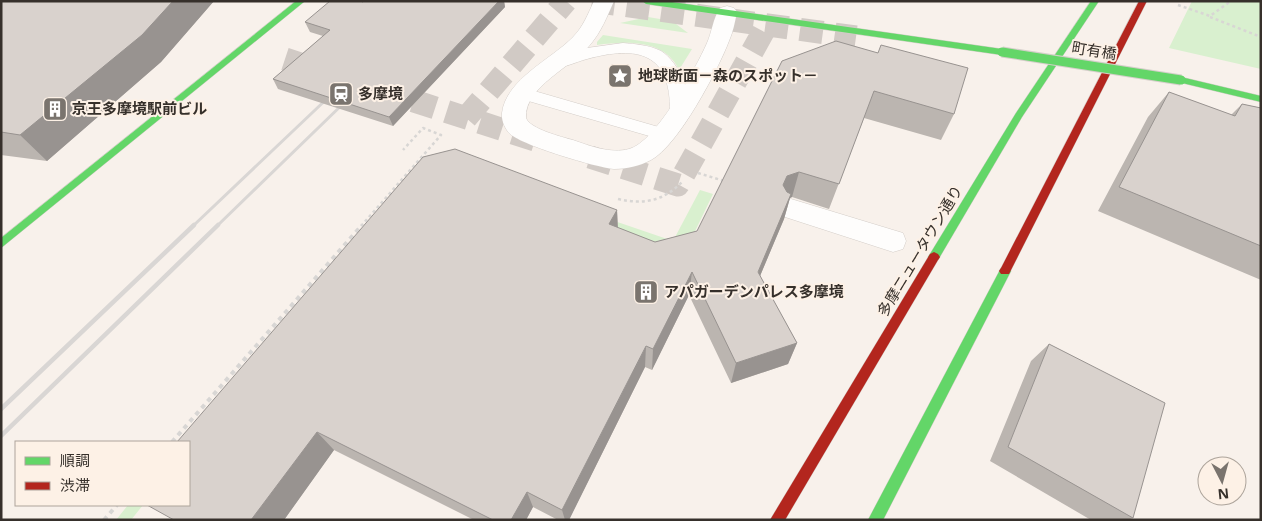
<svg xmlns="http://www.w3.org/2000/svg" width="1262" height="521" font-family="'Noto Sans','Noto Sans JP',sans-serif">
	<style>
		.green { fill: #d9f0cf }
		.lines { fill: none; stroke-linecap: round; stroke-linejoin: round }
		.street-tunnel { stroke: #d1cac5; stroke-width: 23; stroke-dasharray: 23 12; stroke-linecap: butt }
		.lane-casing { stroke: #d4cec9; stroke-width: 1 }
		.street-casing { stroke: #d4cec9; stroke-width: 1 }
		.fast-casing { stroke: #d4cec9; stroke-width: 1 }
		.jam-casing { stroke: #d4cec9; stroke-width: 1 }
		.path-far1 { stroke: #d8d6d4; stroke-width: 2.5; stroke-dasharray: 3 3; stroke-linecap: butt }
		.path { stroke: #d8d6d4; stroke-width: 4; stroke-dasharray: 4.5 4.5; stroke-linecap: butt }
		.lane { fill: #fefdfc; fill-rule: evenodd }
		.street { fill: #fefdfc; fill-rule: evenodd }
		.fast { fill: #63d668; fill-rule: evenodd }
		.jam { fill: #b3261e; fill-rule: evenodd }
		.rail-far1 { stroke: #d9d6d4; stroke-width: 3 }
		.rail { stroke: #d9d6d4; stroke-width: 4.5 }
		.fast-bridge-casing { stroke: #d4cec9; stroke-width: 11; stroke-linecap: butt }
		.fast-bridge { stroke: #63d668; stroke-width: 9 }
		.wall { fill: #bbb5b0 }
		.shaded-wall { fill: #989390 }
		.building { fill: #d9d2cd; stroke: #989390 }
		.labels { text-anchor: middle; stroke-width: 4; stroke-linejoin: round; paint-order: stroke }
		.street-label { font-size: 15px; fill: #36302b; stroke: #fdf1e6 }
		.poi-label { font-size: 15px; font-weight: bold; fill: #36302b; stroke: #fdf1e6; text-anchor: start }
	</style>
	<rect width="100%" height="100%" fill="#f8f1eb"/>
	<path class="green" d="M1192,1h69v68l-92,-21z
		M648,17l24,4 16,12 -68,-10z
		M603,35l89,14 -13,21c-14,-31 -53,-29 -82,-25v-3z
		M700,190l13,4 -28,58 -26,7 -65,-45 79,27z
		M128,505h15l-12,15h-15z"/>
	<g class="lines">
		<path class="street-tunnel" d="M592,1l264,36
			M285,59l42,14
			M380,90l164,53
			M466,118l100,-117
			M590,157l88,28 89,-160"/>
		<defs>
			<path id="lane" d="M623,43c12,1 26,2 38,8 17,10 35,47 24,65l-6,2 -6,-2 -3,-4c1,-59 -32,-67 -83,-53 -12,3 -26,11 -38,8l-2,-4 2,-4 38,-11z
				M524,88l145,42 3,4 -3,4 -6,2 -145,-42 -2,-4 2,-4z"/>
			<path id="street" d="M594,1h20c-7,16 -13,31 -24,44 -18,22 -66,42 -64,73 4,11 36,19 47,22 17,6 38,14 56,9 26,-6 67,-81 78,-106 5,-11 6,-25 13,-35l7,-2 7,2 3,4c-2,10 -4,20 -8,29 -11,29 -51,105 -78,119 -11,6 -25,9 -37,9 -19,-2 -90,-23 -104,-35 -5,-5 -9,-14 -8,-21 4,-34 50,-54 71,-76 10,-10 15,-23 21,-36z
				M791,199l112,34 3,8 -3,8 -10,3 -111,-36 -4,-7 4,-7z"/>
			<path id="fast" d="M296,1h9l-304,247v-10z
				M642,1h23l337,48 4,3 -4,3 -356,-51z
				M1091,1h8l-77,116 -84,143h-8l-2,-3 2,-3 86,-141z
				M1181,77l80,19v6l-83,-20 -2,-2z
				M1005,266l4,2 2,3 -128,249h-15l133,-252z"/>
			<path id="jam" d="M1139,1h8l-138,273h-8l-2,-3 2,-3z
				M934,252l4,2 2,3 -2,3 -153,260h-15l160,-266z"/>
		</defs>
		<use href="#lane" class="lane-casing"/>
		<use href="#street" class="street-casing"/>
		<use href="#fast" class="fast-casing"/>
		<use href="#jam" class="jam-casing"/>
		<path class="path-far1" d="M1178,5l32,11 21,-15
			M1210,17l51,20
			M698,173l26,8
			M618,199c26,6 45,2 64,-17
			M361,226l80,-91 -18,-7 -20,22"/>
		<path class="path" d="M172,442l190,-217
			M104,520l13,-15"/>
		<use href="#lane" class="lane"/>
		<use href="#street" class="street"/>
		<use href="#fast" class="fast"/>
		<use href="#jam" class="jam"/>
		<path class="rail-far1" d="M193,226l140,-133
			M217,226l131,-127"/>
		<path class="rail" d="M1,409l193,-184
			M1,436l217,-211"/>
		<defs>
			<path id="fast-bridge" d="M1002,52l179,28"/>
		</defs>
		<use href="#fast-bridge" class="fast-bridge-casing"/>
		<use href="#fast-bridge" class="fast-bridge"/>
	</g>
	<path class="wall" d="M1,1h213l-53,61 -114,99 -46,-6z
		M364,1h140l1,6 -112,119 -115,-37 -5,-10 50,-43 -13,-4 -5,-10z
		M782,61l172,53 -13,26 -77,-22 -35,91 -37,-12 -2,1 -6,21 -24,57 37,67 -9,21 -57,19 -42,-88 -37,75 -7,-3 -76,153h-11l-25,-13 -7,13h-52l-140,-70 -50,70h-110l443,-310 1,18 37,14 42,-11z
		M1169,92l62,23 11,-11 19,4v172l-163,-69 50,-94z
		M1049,344l84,174 -5,2h-37l-101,-59 41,-100z"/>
	<path class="shaded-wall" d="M173,1h41l-53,61 -114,99 -27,-26z
		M499,1h5l1,6 -112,119 -4,-9z
		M799,172l-7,25 -2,1 -6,21 -32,76 31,-110 4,-9z
		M617,210l1,25 -9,-11z
		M692,272l-3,23 -37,75 1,-21z
		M797,343l-9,21 -57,19 5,-20z
		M646,346l-1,21 -76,153h-4l-3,-10z
		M317,432l17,18 -50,70h-33z
		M527,492l6,15 -7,13h-15z"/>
	<path class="building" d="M1,1h172l-31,34 -122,100 -19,-3z
		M330,1h30l3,1 1,-1h135l-110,116 -116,-38 57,-49 -25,-8z
		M836,41l42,12 3,-8 87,23 -14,46 -80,-23 -35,93 -40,-12 -12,4 -4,9 4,7 4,2 -33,78 39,71 -61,20 -44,-91 -39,77 -7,-3 -84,164 -35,-18 -16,28h-18l-176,-88 -66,88h-77l-27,-15h42v-63h-12l246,-285 32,-8 162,61 -8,14 46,18 42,-11 85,-170z
		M1169,92l66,24 7,-12 19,4v138l-142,-59z
		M1049,344l116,59 -32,115 -125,-71z"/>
	<defs>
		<symbol id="sight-square" viewBox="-11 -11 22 22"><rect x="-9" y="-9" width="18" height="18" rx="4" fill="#7a746e" stroke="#fdf1e6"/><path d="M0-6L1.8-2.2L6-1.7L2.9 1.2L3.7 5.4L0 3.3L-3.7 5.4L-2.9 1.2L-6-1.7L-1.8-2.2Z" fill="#fff"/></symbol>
		<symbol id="station-square" viewBox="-11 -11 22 22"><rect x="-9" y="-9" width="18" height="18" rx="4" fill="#7a746e" stroke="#fdf1e6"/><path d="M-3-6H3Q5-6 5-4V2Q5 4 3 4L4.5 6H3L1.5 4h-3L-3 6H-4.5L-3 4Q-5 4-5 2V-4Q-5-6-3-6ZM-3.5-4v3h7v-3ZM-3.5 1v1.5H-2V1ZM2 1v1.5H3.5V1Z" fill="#fff"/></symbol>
		<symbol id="building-square" viewBox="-11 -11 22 22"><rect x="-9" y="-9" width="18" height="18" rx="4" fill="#7a746e" stroke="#fdf1e6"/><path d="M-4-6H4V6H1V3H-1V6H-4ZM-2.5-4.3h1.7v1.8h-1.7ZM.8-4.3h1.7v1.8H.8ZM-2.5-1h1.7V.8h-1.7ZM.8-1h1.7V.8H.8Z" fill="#fff"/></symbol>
	</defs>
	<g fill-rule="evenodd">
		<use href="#sight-square" x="606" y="62" width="28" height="28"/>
		<use href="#station-square" x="327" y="80" width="28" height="28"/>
		<use href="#building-square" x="41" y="95" width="28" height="28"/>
		<use href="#building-square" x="632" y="278" width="28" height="28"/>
	</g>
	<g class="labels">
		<g class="street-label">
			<text transform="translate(1094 51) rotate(9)" y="5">町有橋</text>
			<text transform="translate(920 251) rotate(-59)" y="5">多摩ニュータウン通り</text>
		</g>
		<g class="poi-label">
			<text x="638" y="81">地球断面－森のスポット－</text>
			<text x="358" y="99">多摩境</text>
			<text x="72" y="114">京王多摩境駅前ビル</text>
			<text x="664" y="297">アパガーデンパレス多摩境</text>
		</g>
	</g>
	<rect width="1262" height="521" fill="none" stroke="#36302b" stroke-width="5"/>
	<rect x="15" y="441" width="175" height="65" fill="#fdf1e6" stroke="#ada49b"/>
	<rect x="25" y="457" width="25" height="8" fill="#63d668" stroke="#ada49b"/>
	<text x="60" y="466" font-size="15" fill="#36302b">順調</text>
	<rect x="25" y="482" width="25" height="8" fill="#b3261e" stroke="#ada49b"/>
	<text x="60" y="491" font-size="15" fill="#36302b">渋滞</text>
	<g transform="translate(1222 481) rotate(174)"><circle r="24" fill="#fdf1e6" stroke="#ada49b"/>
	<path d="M0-4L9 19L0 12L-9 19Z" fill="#7a746e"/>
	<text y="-8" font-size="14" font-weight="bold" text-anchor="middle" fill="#36302b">N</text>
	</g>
</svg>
